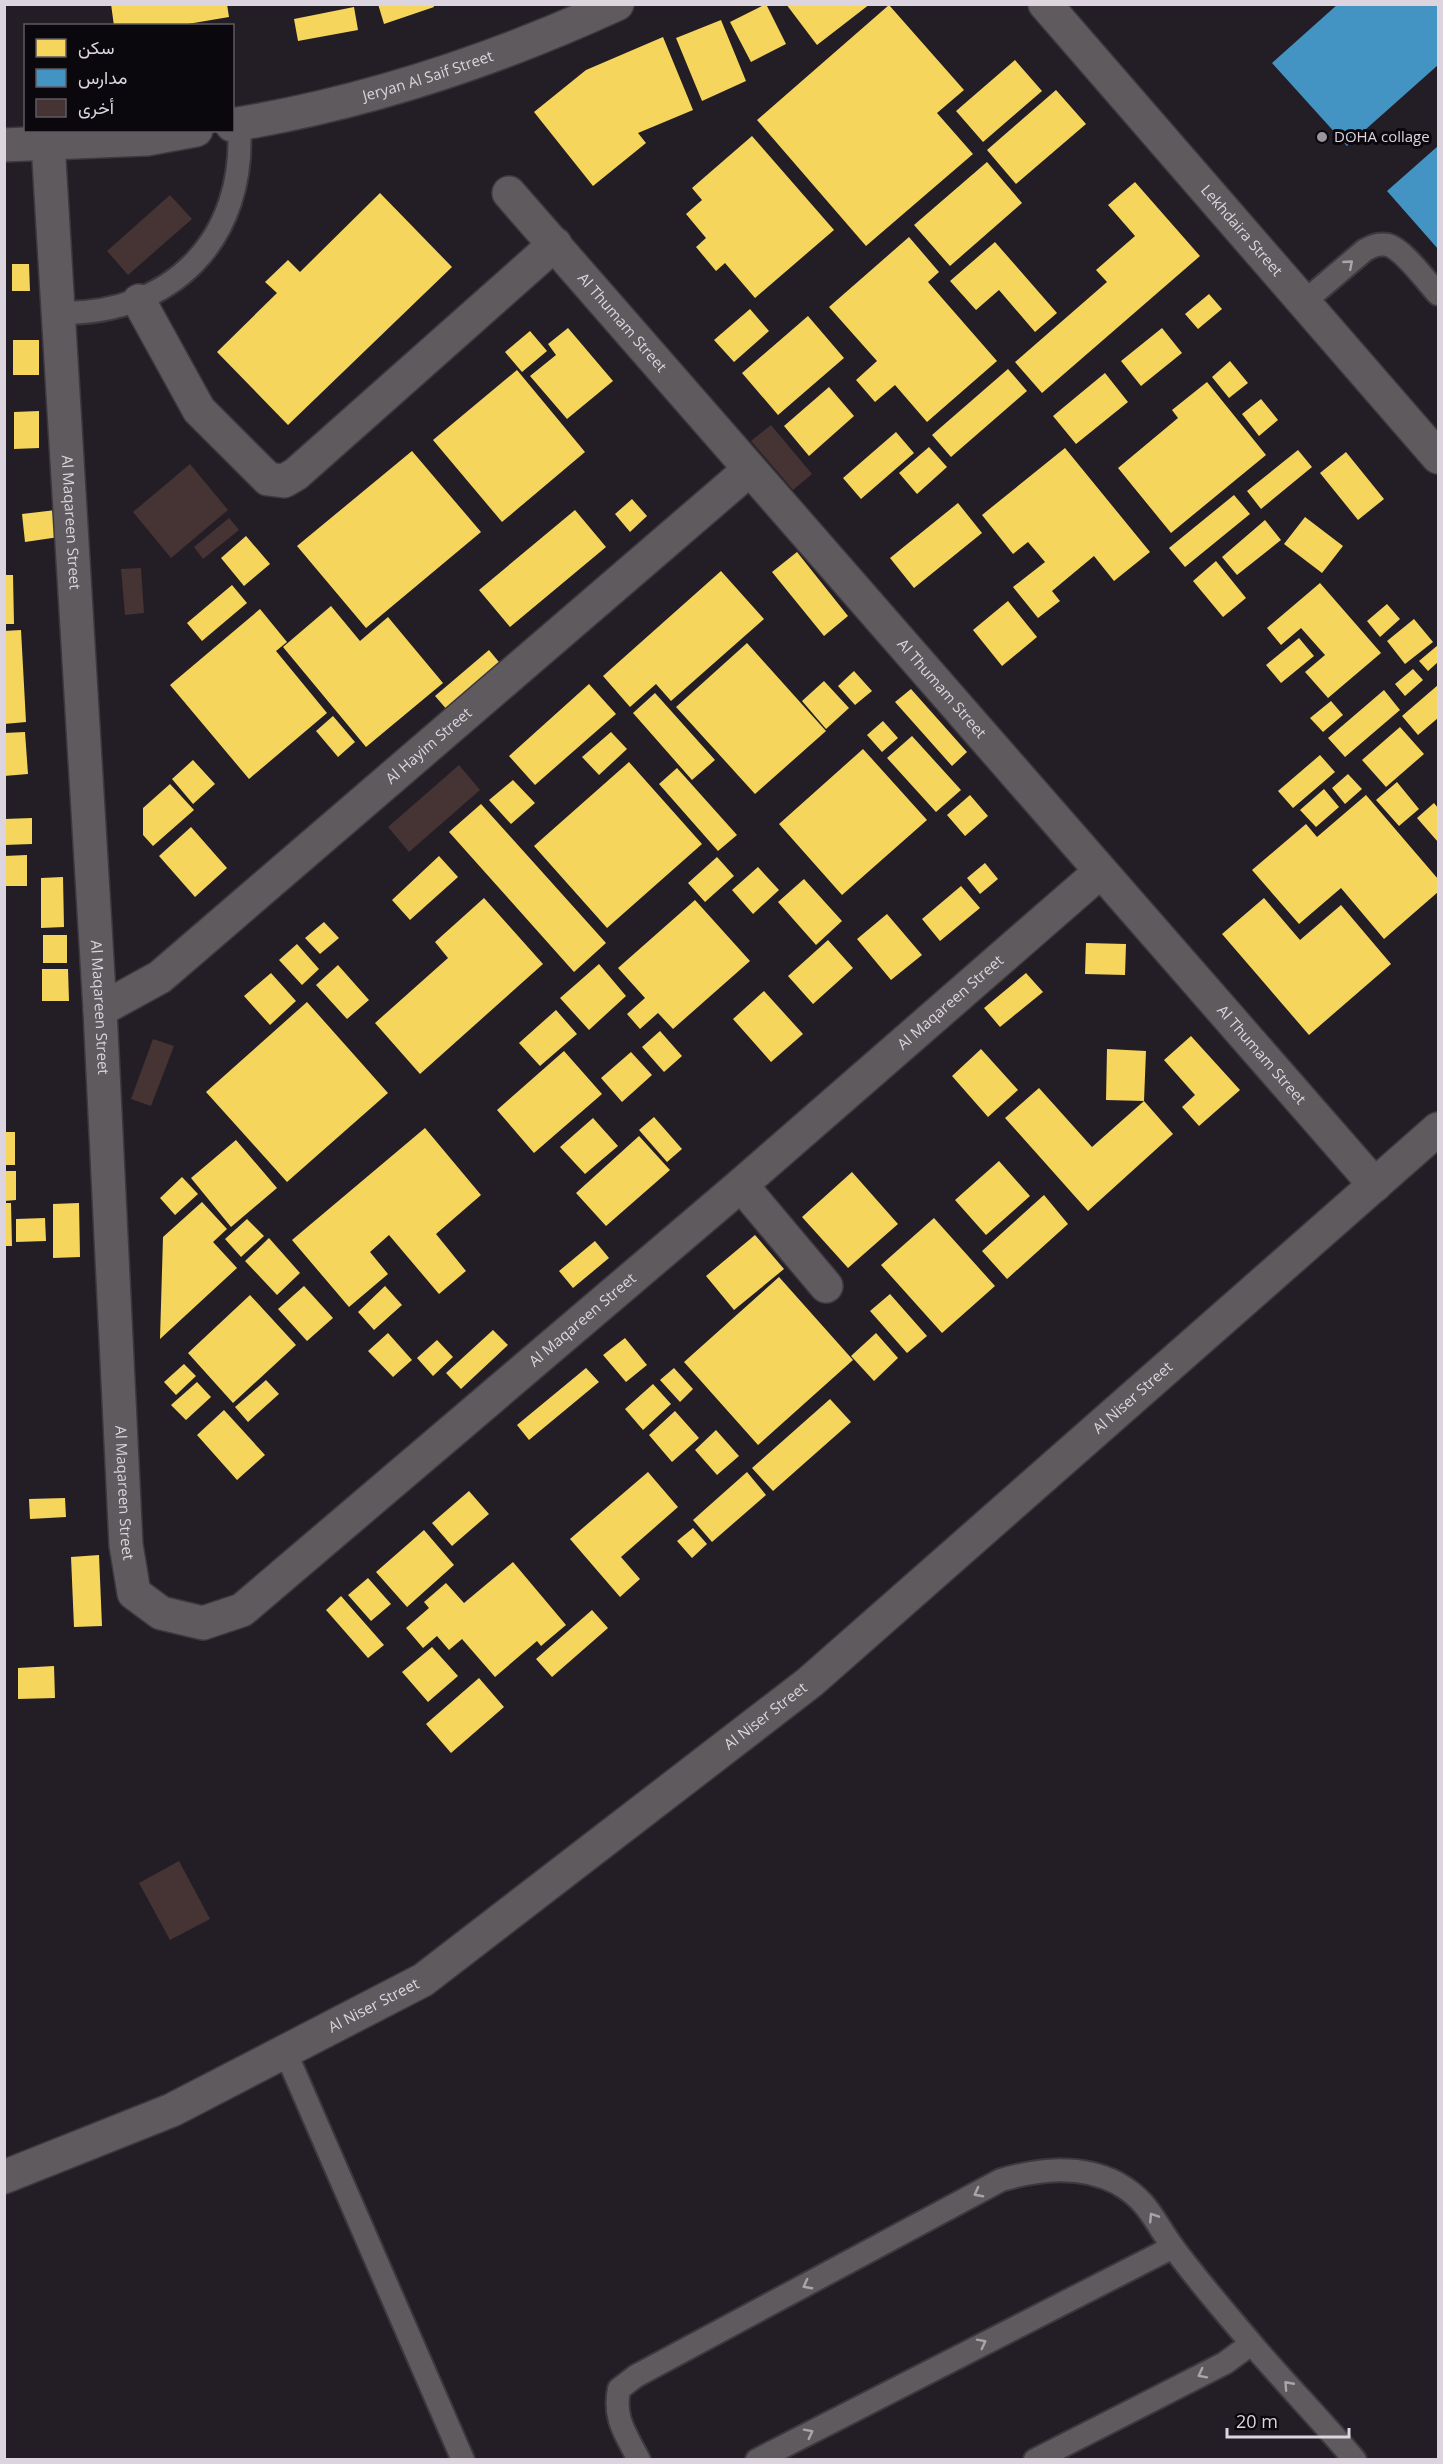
<svg xmlns="http://www.w3.org/2000/svg" width="1443" height="2464" font-family="'Open Sans',Vazirmatn,sans-serif">
	<style>
		.homes { fill: #f6d55c }
		.schools { fill: #4393c3 }
		.building { fill: #463334 }
		.lines { fill: none; stroke-linecap: round; stroke-linejoin: round }
		.service-casing { stroke: #3d383f; stroke-width: 26 }
		.minor-casing { stroke: #3d383f; stroke-width: 36 }
		.service { stroke: #5e5a5d; stroke-width: 22 }
		.minor { stroke: #5e5a5d; stroke-width: 33 }
		.oneway { stroke: #aaa4ab }
		.poi-dot { fill: #9b959e; stroke: #0b080d; stroke-width: 2 }
		.labels { text-anchor: middle; stroke-width: 6; stroke-linejoin: round; paint-order: stroke }
		.street-label { font-size: 15px; fill: #dcd5df; stroke: #0b080d }
		.poi-label { font-size: 15px; fill: #dcd5df; stroke: #0b080d; text-anchor: start }
	</style>
	<rect width="100%" height="100%" fill="#231e26"/>
	<path class="homes" d="M111,4h116l2,13 -53,9h-62z
		M378,4h55l1,3 -50,17z
		M766,4l20,40 -35,18 -21,-40z
		M786,4h84l-53,41z
		M889,5l75,85 -27,23 36,41 -107,92 -109,-126z
		M354,7l4,23 -60,11 -4,-22z
		M721,20l25,61 -44,20 -26,-63z
		M663,37l30,73 -55,23 8,10 -53,43 -59,-74 52,-42z
		M1015,60l27,31 -59,51 -27,-31z
		M1056,90l30,34 -70,60 -29,-34z
		M752,136l82,94 -79,68 -30,-35 -9,8 -20,-24 10,-9 -20,-24 16,-14 -10,-12z
		M987,162l35,41 -72,63 -36,-41z
		M1135,182l65,74 -158,137 -27,-31 92,-80 -11,-12 39,-34 -27,-31z
		M380,193l72,74 -164,158 -71,-73 60,-59 -12,-11 23,-22 12,12z
		M909,237l30,35 -11,10 69,79 -70,61 -32,-37 -20,17 -19,-22 21,-19 -48,-54z
		M995,242l62,71 -22,19 -36,-42 -23,20 -26,-29z
		M12,264h17l1,27h-18z
		M1209,294l13,15 -24,20 -13,-15z
		M750,309l19,22 -35,31 -20,-22z
		M808,316l36,42 -66,57 -36,-42z
		M568,328l45,53 -46,38 -37,-43 26,-21 -8,-11z
		M1162,328l20,25 -41,33 -20,-25z
		M530,331l17,20 -25,21 -17,-20z
		M13,340h26v35h-26z
		M1230,361l18,22 -19,15 -17,-21z
		M1008,369l19,22 -76,66 -19,-22z
		M517,370l68,82 -83,70 -69,-82z
		M1105,373l23,29 -52,42 -23,-28z
		M1207,382l59,73 -95,78 -53,-65 60,-50 -6,-8z
		M829,387l25,29 -45,40 -25,-30z
		M1261,399l17,21 -19,16 -17,-22z
		M39,411v37l-25,1v-37z
		M896,432l18,21 -53,46 -18,-21z
		M929,447l18,20 -30,27 -18,-21z
		M1065,448l85,104 -36,29 -20,-25 -42,35 8,10 -22,17 -25,-31 32,-25 -17,-20 -15,12 -31,-39z
		M1298,450l14,17 -51,42 -14,-18z
		M412,451l69,81 -115,96 -69,-82z
		M1346,452l38,47 -26,21 -38,-47z
		M1234,495l16,19 -65,53 -16,-19z
		M632,499l15,17 -17,16 -15,-18z
		M958,503l24,30 -68,55 -24,-30z
		M56,510l3,27 -34,5 -3,-28z
		M575,510l31,37 -96,80 -31,-37z
		M1305,517l38,29 -21,27 -38,-29z
		M1265,520l16,20 -44,35 -15,-18z
		M246,536l24,28 -26,22 -23,-28z
		M797,552l51,64 -24,20 -52,-64z
		M1216,561l30,37 -23,19 -30,-36z
		M721,571l43,48 -93,82 -15,-17 -26,23 -27,-31z
		M4,575h9l1,49h-10z
		M1320,583l61,70 -53,45 -23,-26 20,-17 -24,-27 -20,17 -14,-17z
		M232,585l15,18 -45,38 -15,-18z
		M1008,601l29,36 -35,29 -29,-36z
		M1387,604l13,15 -20,18 -13,-16z
		M331,606l29,35 28,-24 55,66 -77,64 -83,-100z
		M260,609l27,33 -11,9 51,62 -78,66 -79,-94z
		M1414,619l19,23 -28,22 -18,-23z
		M21,630l5,92 -22,2v-93z
		M1299,638l15,18 -33,27 -15,-18z
		M747,643l79,88 -71,63 -79,-87z
		M1438,645v17l-10,9 -9,-10z
		M489,650l14,17 -54,45 -14,-16z
		M1413,669l10,11 -18,16 -10,-12z
		M854,671l18,20 -17,14 -17,-19z
		M824,681l25,27 -23,21 -24,-28z
		M589,684l27,30 -81,71 -26,-29z
		M1438,685v33l-20,17 -16,-19z
		M911,689l56,63 -15,14 -57,-64z
		M1384,690l16,20 -55,47 -17,-19z
		M655,693l60,67 -23,20 -59,-67z
		M1331,701l12,14 -20,17 -13,-14z
		M333,716l22,26 -17,15 -22,-26z
		M883,721l15,17 -16,14 -15,-17z
		M1400,727l24,27 -38,33 -24,-27z
		M25,732l3,42 -24,2v-43z
		M611,732l16,17 -28,26 -17,-18z
		M912,736l49,54 -25,22 -49,-54z
		M863,749l64,71 -85,75 -63,-71z
		M1320,755l15,17 -42,36 -15,-17z
		M193,760l22,24 -22,20 -21,-25z
		M629,762l73,82 -95,84 -73,-82z
		M677,768l60,67 -19,16 -59,-67z
		M1348,774l14,15 -17,15 -13,-16z
		M513,780l22,23 -24,21 -22,-24z
		M1397,782l22,27 -20,17 -23,-26z
		M170,784l24,26 -41,36 -10,-11v-27z
		M1324,789l15,18 -23,20 -16,-17z
		M970,795l18,21 -23,20 -18,-21z
		M1366,795l72,84v13l-54,47 -43,-51 -42,36 -47,-54 54,-46 11,13z
		M1434,803l4,5v34l-21,-24z
		M481,804l125,139 -32,29 -125,-140z
		M32,818v26l-28,1v-26z
		M191,827l36,41 -32,29 -36,-41z
		M27,855v31h-23v-30z
		M439,856l19,21 -48,43 -18,-20z
		M717,857l17,19 -29,26 -17,-19z
		M985,863l13,16 -18,15 -13,-16z
		M758,867l21,23 -26,24 -21,-24z
		M63,877l1,50 -23,1v-50z
		M804,879l38,42 -26,24 -38,-43z
		M961,886l19,22 -40,33 -18,-22z
		M484,898l59,66 -123,110 -45,-51 73,-65 -13,-16z
		M1264,898l36,42 41,-35 50,59 -82,71 -87,-101z
		M695,900l55,61 -77,68 -15,-16 -18,16 -13,-15 18,-16 -27,-30z
		M887,914l35,41 -31,25 -34,-41z
		M324,922l15,16 -19,16 -15,-16z
		M43,935h24v28h-24z
		M828,940l25,28 -40,36 -25,-28z
		M1086,943l40,1 -1,31 -40,-1z
		M297,944l22,25 -17,16 -23,-25z
		M599,964l27,32 -37,34 -29,-32z
		M338,965l31,35 -22,19 -31,-34z
		M42,969h26l1,32h-27z
		M271,973l25,28 -26,24 -26,-29z
		M1026,973l17,19 -43,35 -16,-19z
		M764,991l39,43 -32,28 -38,-43z
		M307,1002l81,91 -101,89 -81,-90z
		M556,1010l21,24 -37,32 -21,-23z
		M660,1031l22,25 -18,16 -22,-25z
		M1191,1036l49,54 -41,36 -17,-19 13,-12 -31,-35z
		M981,1049l37,41 -30,27 -36,-41z
		M1107,1049l39,2 -2,50 -38,-1z
		M564,1051l38,43 -68,59 -37,-43z
		M631,1052l21,23 -30,27 -21,-24z
		M1039,1088l53,59 52,-46 29,33 -85,77 -83,-93z
		M654,1117l28,32 -15,13 -28,-32z
		M593,1118l25,28 -33,28 -25,-27z
		M425,1128l56,67 -45,39 30,37 -27,23 -50,-59 -19,17 18,22 -39,33 -57,-67z
		M4,1132h11v33h-11z
		M639,1136l31,34 -64,56 -30,-33z
		M236,1140l41,48 -46,39 -40,-49z
		M999,1161l31,35 -44,39 -31,-35z
		M4,1171h12v29l-12,1z
		M852,1172l46,52 -50,44 -46,-51z
		M182,1177l16,17 -23,21 -15,-17z
		M1044,1195l24,29 -61,55 -25,-28z
		M202,1202l25,27 -14,13 24,26 -77,71 3,-102z
		M4,1203h7l1,43h-8z
		M79,1203l1,54 -27,1v-54z
		M45,1218l1,23 -30,1v-23z
		M934,1218l61,68 -53,47 -61,-68z
		M247,1219l17,17 -23,21 -16,-18z
		M755,1235l29,34 -50,41 -28,-34z
		M269,1238l31,35 -23,22 -32,-34z
		M595,1241l14,17 -36,30 -14,-17z
		M779,1277l74,83 -95,85 -74,-83z
		M304,1286l29,32 -26,23 -29,-32z
		M385,1286l17,19 -28,25 -16,-18z
		M890,1294l37,42 -20,17 -37,-42z
		M250,1295l46,50 -63,58 -45,-50z
		M493,1330l15,15 -47,44 -15,-16z
		M388,1333l24,27 -19,17 -25,-26z
		M876,1333l22,25 -24,23 -23,-25z
		M625,1338l22,27 -21,17 -23,-27z
		M437,1340l16,17 -20,19 -16,-18z
		M184,1364l12,12 -20,19 -12,-13z
		M586,1368l13,14 -70,58 -12,-15z
		M674,1368l19,21 -13,13 -20,-22z
		M266,1380l13,14 -31,28 -13,-15z
		M197,1382l14,15 -25,23 -15,-15z
		M653,1384l18,20 -28,26 -18,-21z
		M830,1399l21,23 -78,69 -21,-23z
		M224,1410l41,45 -28,25 -40,-45z
		M675,1411l24,27 -27,24 -23,-27z
		M716,1430l23,26 -22,19 -22,-25z
		M648,1472l30,35 -57,50 19,22 -20,18 -50,-58z
		M747,1472l19,23 -54,47 -19,-22z
		M469,1491l20,23 -37,32 -20,-23z
		M65,1498l1,19 -36,2 -1,-20z
		M693,1528l14,16 -15,14 -15,-17z
		M424,1530l30,35 -47,42 -31,-35z
		M99,1555l3,71 -28,1 -3,-70z
		M513,1562l53,63 -25,21 -4,-5 -42,36 -33,-38 -13,11 -12,-14 -14,12 -17,-20 23,-20 -5,-6 22,-19 18,20z
		M368,1578l23,26 -20,17 -23,-26z
		M341,1596l43,49 -16,13 -42,-48z
		M592,1610l16,18 -56,49 -16,-18z
		M432,1647l26,29 -30,26 -26,-30z
		M54,1666l1,32 -37,1v-31z
		M479,1678l25,29 -53,46 -25,-29z"/>
	<path class="schools" d="M1338,4h100v61l-91,81 -75,-83z
		M1438,146v103l-51,-58z"/>
	<path class="building" d="M170,195l22,24 -64,56 -21,-24z
		M771,425l41,49 -19,16 -42,-49z
		M190,464l38,46 -57,48 -38,-46z
		M229,518l10,12 -36,29 -9,-12z
		M141,568l3,45 -19,2 -4,-46z
		M459,765l21,25 -71,62 -21,-25z
		M153,1039l21,7 -23,60 -20,-7z
		M179,1861l31,58 -40,21 -31,-57z"/>
	<g class="lines">
		<defs>
			<path id="service" d="M1304,302l61,-52c8,-4 14,-7 23,-5 15,4 39,37 50,49
				M59,313c114,2 188,-75 180,-189
				M285,2051l178,409
				M639,2460c-13,-26 -26,-41 -20,-71l17,-13 365,-196c38,-11 79,-16 116,3 32,18 36,37 56,64 24,33 52,65 78,96 34,40 70,77 104,117
				M757,2460l416,-213
				M1035,2460l190,-97 26,-19"/>
			<g id="minor">
				<path id="s1" d="M1045,4l393,453"/>
				<path id="s2" d="M232,125c133,-22 263,-65 385,-121"/>
				<path id="s3" d="M48,143l52,867 26,535 8,48 27,20 42,10 39,-13 499,-425 359,-313"/>
				<path d="M4,145l143,-6 49,-9"/>
				<path id="s4" d="M509,193l866,992"/>
				<path d="M139,301l60,109 69,69 16,2 12,-7 259,-230"/>
				<path id="s5" d="M100,1010l60,-33 589,-507"/>
				<path d="M741,1185l85,101"/>
				<path id="s6" d="M4,2177l168,-67 251,-130 387,-298 628,-553"/>
			</g>
		</defs>
		<use href="#service" class="service-casing"/>
		<use href="#minor" class="minor-casing"/>
		<use href="#service" class="service"/>
		<use href="#minor" class="minor"/>
	</g>
	<defs><path id="oneway-chevron" d="M-2-3.5L2.5 0L-2 3.5" fill="none" stroke-width="1.6" stroke-linecap="round" stroke-linejoin="round" transform="scale(1.5)"/></defs>
	<g class="oneway">
		<use href="#oneway-chevron" transform="translate(1349 264) rotate(-41)"/>
		<use href="#oneway-chevron" transform="translate(978 2193) rotate(152)"/>
		<use href="#oneway-chevron" transform="translate(1153 2217) rotate(-123)"/>
		<use href="#oneway-chevron" transform="translate(807 2285) rotate(152)"/>
		<use href="#oneway-chevron" transform="translate(982 2343) rotate(-27)"/>
		<use href="#oneway-chevron" transform="translate(1202 2374) rotate(153)"/>
		<use href="#oneway-chevron" transform="translate(1288 2385) rotate(-132)"/>
		<use href="#oneway-chevron" transform="translate(809 2433) rotate(-27)"/>
	</g>
	<circle class="poi-dot" cx="1322" cy="137" r="6"/>
	<g class="labels">
		<g class="street-label">
			<text dy="5" stroke="none"><textPath href="#s2" startOffset="202">Jeryan Al Saif Street</textPath></text>
			<text dy="5" stroke="none"><textPath href="#s1" startOffset="300">Lekhdaira Street</textPath></text>
			<text dy="5" stroke="none"><textPath href="#s4" startOffset="172">Al Thumam Street</textPath></text>
			<text dy="5" stroke="none"><textPath href="#s3" startOffset="380">Al Maqareen Street</textPath></text>
			<text dy="5" stroke="none"><textPath href="#s4" startOffset="658">Al Thumam Street</textPath></text>
			<text dy="5" stroke="none"><textPath href="#s5" startOffset="423">Al Hayim Street</textPath></text>
			<text dy="5" stroke="none"><textPath href="#s3" startOffset="2504">Al Maqareen Street</textPath></text>
			<text dy="5" stroke="none"><textPath href="#s3" startOffset="866">Al Maqareen Street</textPath></text>
			<text dy="5" stroke="none"><textPath href="#s4" startOffset="1144">Al Thumam Street</textPath></text>
			<text dy="5" stroke="none"><textPath href="#s3" startOffset="2018">Al Maqareen Street</textPath></text>
			<text dy="5" stroke="none"><textPath href="#s6" startOffset="1382">Al Niser Street</textPath></text>
			<text dy="5" stroke="none"><textPath href="#s3" startOffset="1352">Al Maqareen Street</textPath></text>
			<text dy="5" stroke="none"><textPath href="#s6" startOffset="896">Al Niser Street</textPath></text>
			<text dy="5" stroke="none"><textPath href="#s6" startOffset="408">Al Niser Street</textPath></text>
		</g>
		<g class="poi-label">
			<text x="1334" y="142">DOHA collage</text>
		</g>
	</g>
	<rect width="1443" height="2464" fill="none" stroke="#dcd5df" stroke-width="12"/>
	<rect x="24" y="24" width="210" height="108" fill="#0b080d" stroke="#5f5a61" stroke-width="1.5"/>
	<rect x="36" y="39" width="30" height="18" fill="#f6d55c" stroke="#5f5a61" stroke-width="1.5"/>
	<text x="78" y="54" font-size="18" fill="#dcd5df">سكن</text>
	<rect x="36" y="69" width="30" height="18" fill="#4393c3" stroke="#5f5a61" stroke-width="1.5"/>
	<text x="78" y="84" font-size="18" fill="#dcd5df">مدارس</text>
	<rect x="36" y="99" width="30" height="18" fill="#463334" stroke="#5f5a61" stroke-width="1.5"/>
	<text x="78" y="114" font-size="18" fill="#dcd5df">أخرى</text>
	<path d="M1227 2428v9h122v-9" fill="none" stroke="#dcd5df" stroke-width="3"/>
	<text x="1236" y="2428" font-size="18" fill="#dcd5df" stroke="#0b080d" stroke-width="4.5" paint-order="stroke">20 m</text>
</svg>
